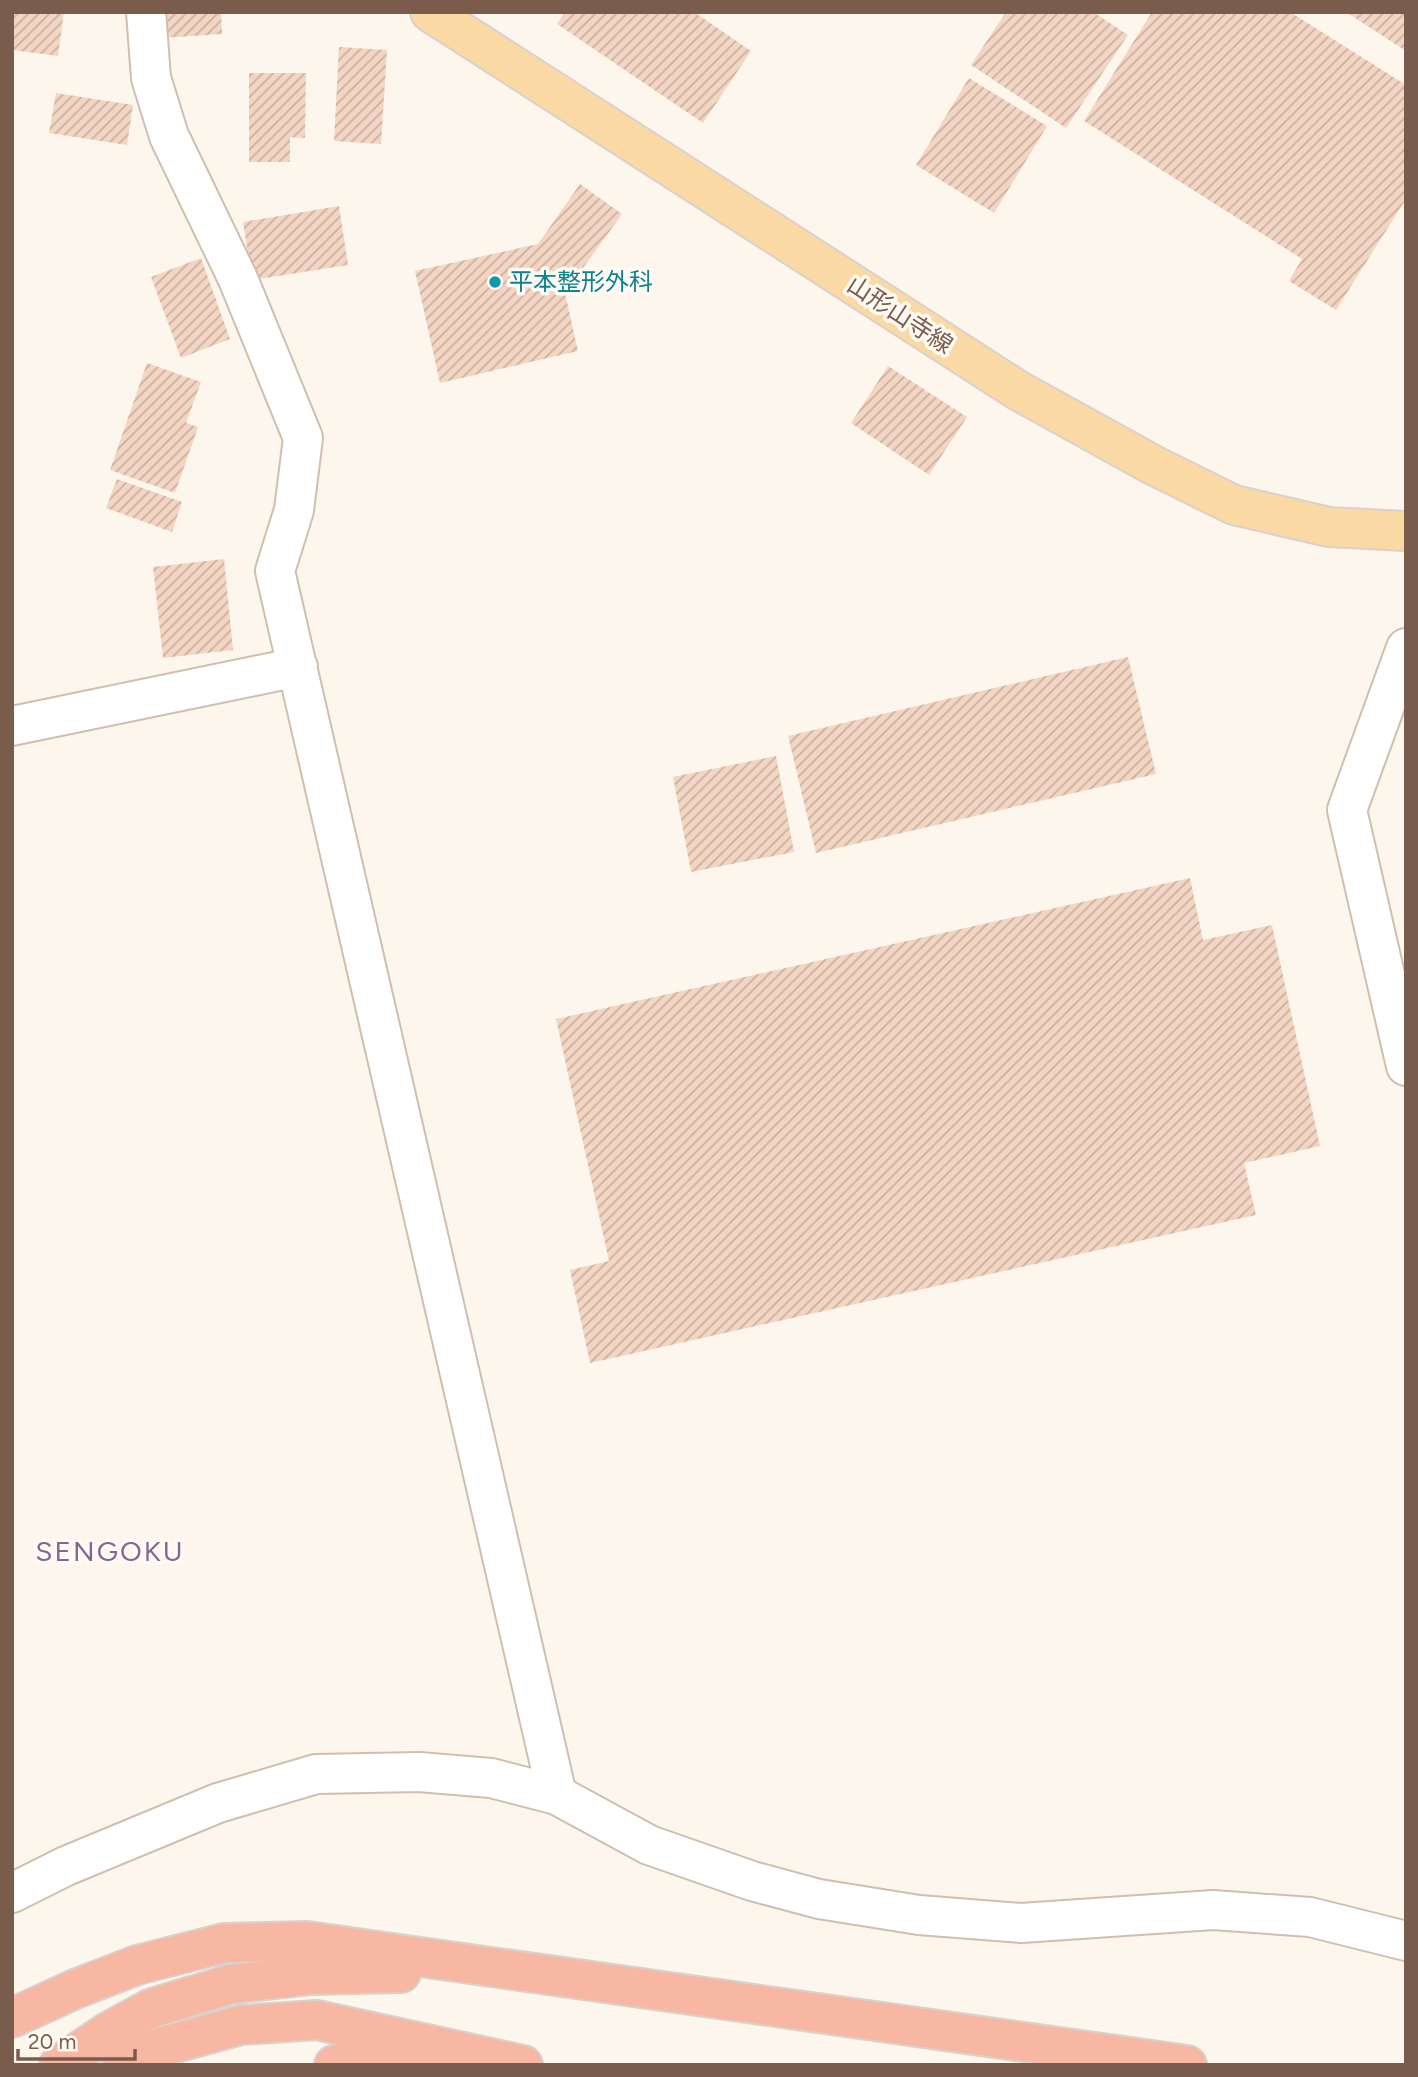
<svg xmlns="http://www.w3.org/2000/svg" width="1418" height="2077" font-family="Figtree,'Noto Sans JP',sans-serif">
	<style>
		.building { fill: url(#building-hatch) }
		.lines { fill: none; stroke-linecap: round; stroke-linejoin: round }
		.minor-casing { stroke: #d1beb0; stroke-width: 42 }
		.major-casing { stroke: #dad1cd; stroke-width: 42 }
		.highway-casing { stroke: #dad1cd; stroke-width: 42 }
		.minor { stroke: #fff; stroke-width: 38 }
		.major { stroke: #fbd9a5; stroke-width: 38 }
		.highway { stroke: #f7b7a3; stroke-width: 38 }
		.culture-dot { fill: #0f9aa8; stroke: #fffaf3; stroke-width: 2.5 }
		.labels { text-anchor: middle; stroke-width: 7; stroke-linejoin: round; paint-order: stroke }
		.culture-label { font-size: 24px; fill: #0d838f; stroke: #fffaf3; text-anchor: start }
		.street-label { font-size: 24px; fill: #7a5c4d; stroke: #fffaf3 }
		.quarter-label { font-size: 28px; letter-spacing: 2px; fill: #846695; stroke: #fffaf3 }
	</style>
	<defs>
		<pattern id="building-hatch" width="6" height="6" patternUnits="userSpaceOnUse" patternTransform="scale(1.75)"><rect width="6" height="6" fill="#f3d5c3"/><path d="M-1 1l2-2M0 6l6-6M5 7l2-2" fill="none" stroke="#cab0a1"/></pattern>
	</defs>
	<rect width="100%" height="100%" fill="#fdf6ec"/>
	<path class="building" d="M12,12h52l-6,44 -46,-6z
		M161,12h60l1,22 -60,4z
		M565,12h129l57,39 -48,72 -146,-99z
		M1006,12h87l35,23 -62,93 -95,-63z
		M1152,12h138l116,73v114l-70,111 -47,-29 13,-22 -218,-138z
		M1346,12h60v39z
		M339,47l48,3 -6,94 -47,-3z
		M249,73h57l-1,65 -15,-1v25h-41z
		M969,78l78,48 -53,87 -78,-48z
		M56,93l77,12 -6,40 -78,-12z
		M580,184l42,30 -57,79 13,58 -138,32 -25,-112 123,-27z
		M339,206l9,59 -96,15 -9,-58z
		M201,258l29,81 -49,19 -30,-81z
		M147,363l54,19 -15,41 12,4 -23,66 -65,-23z
		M888,366l79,51 -38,58 -78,-52z
		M117,479l65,23 -10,30 -66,-24z
		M224,559l9,91 -70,8 -10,-91z
		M1128,657l28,117 -340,79 -28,-117z
		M776,756l18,96 -103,20 -18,-95z
		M1190,878l13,62 69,-15 48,221 -76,17 12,52 -666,148 -20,-93 39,-9 -53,-242z"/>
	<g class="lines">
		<defs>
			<path id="minor" d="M146,12l5,66 18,58 69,143 65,159 -9,72 -19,61 282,1224
				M1406,648l-59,162 59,256
				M12,726l286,-59
				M12,1893l54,-27 152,-63 98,-29 103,-2 72,6 66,17 92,50 103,36 67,18 100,16 102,8 192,-13 97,7 96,24"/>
			<path id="major" d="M430,12l589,379 134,74 81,40 95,22 77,4"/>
			<path id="highway" d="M12,2018l63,-29 62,-24 87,-22 83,-2 880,124
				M59,2065l49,-33 44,-24 79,-24 80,-9 90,-2
				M122,2065l42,-19 77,-21 76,-5 206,45
				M334,2065l41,-13 36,4"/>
		</defs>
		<use href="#minor" class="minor-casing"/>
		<use href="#major" class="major-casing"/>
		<use href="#highway" class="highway-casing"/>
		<use href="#minor" class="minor"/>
		<use href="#major" class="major"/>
		<use href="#highway" class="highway"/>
	</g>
	<circle class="culture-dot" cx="495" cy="282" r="7"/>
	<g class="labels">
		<g class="culture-label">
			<text x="509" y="290">平本整形外科</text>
		</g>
		<g class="street-label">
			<text transform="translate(900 315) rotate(33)" y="8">山形山寺線</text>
		</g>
		<g class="quarter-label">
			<text x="110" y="1561">SENGOKU</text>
		</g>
	</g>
	<rect width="1418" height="2077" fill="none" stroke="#7a5c4d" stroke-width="28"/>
	<path d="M18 2049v10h117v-10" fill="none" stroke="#7a5c4d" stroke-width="3.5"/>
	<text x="28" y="2049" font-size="21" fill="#7a5c4d" stroke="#fffaf3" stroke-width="5" paint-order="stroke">20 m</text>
</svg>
